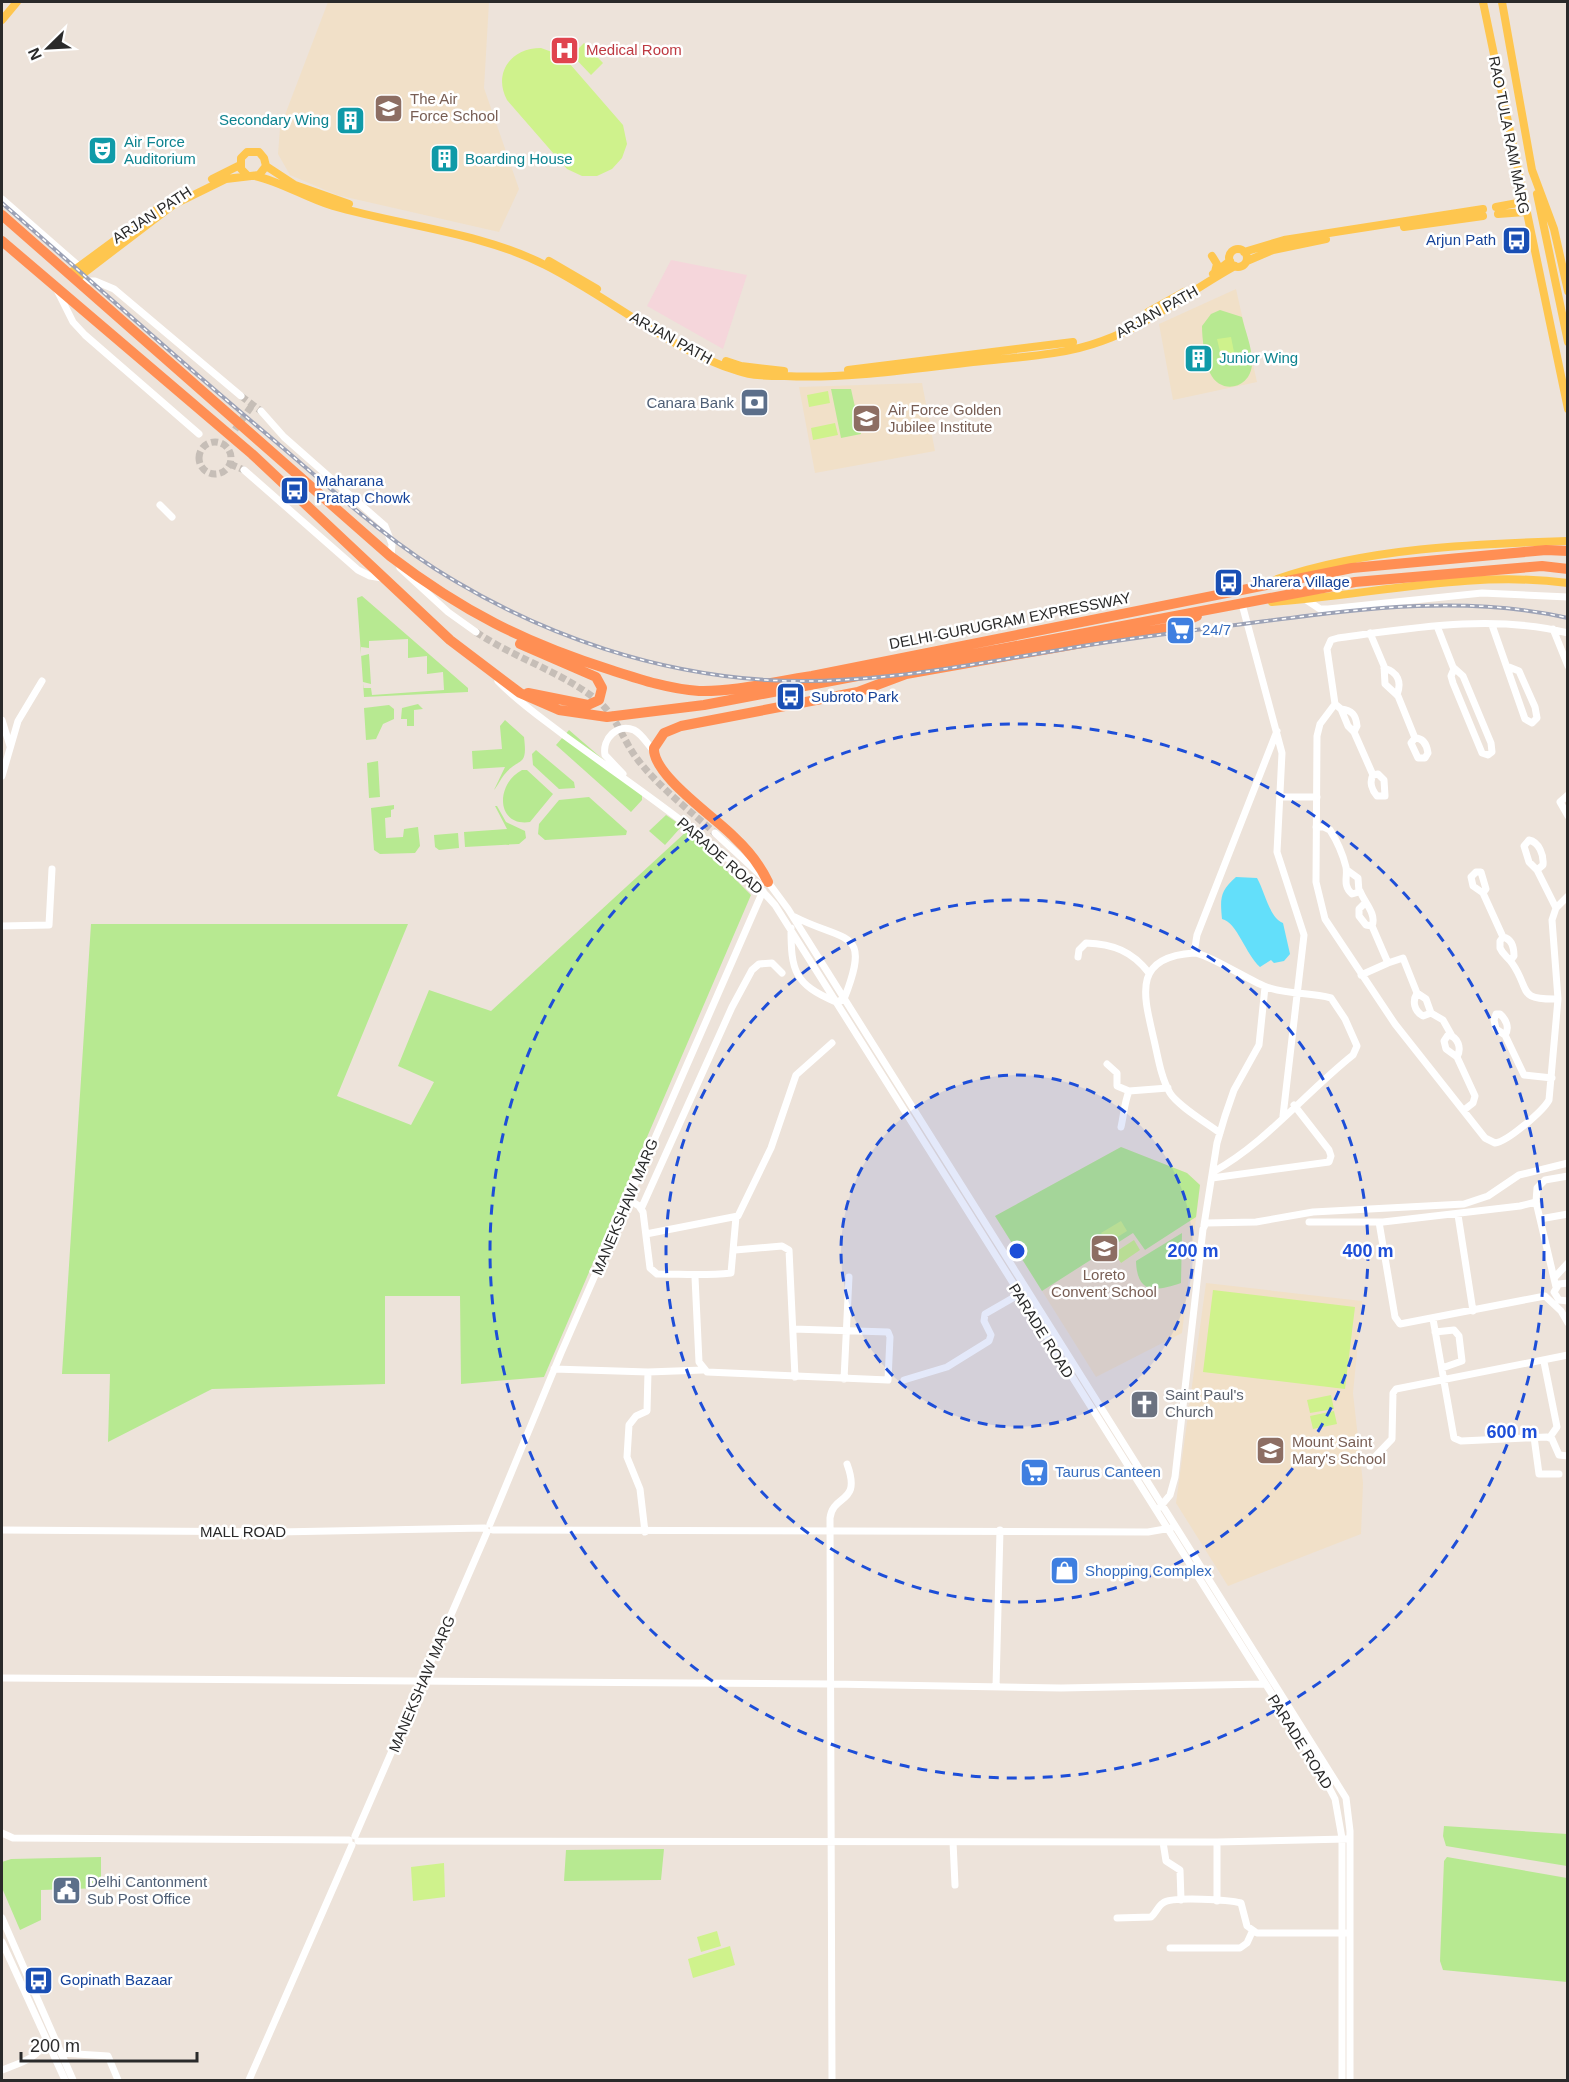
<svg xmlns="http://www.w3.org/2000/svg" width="1569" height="2082" font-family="Helvetica,sans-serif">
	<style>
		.education { fill: #f1e0c8 }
		.medical { fill: #f5d6db }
		.green { fill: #b7e991; fill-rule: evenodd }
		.pitch { fill: #cff28c }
		.water { fill: #63dffa }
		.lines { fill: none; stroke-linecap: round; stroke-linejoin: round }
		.minor-tunnel { stroke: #c6beb7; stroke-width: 7; stroke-dasharray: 7 3.5; stroke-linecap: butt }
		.minor { stroke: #fff; stroke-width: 7 }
		.major { stroke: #fec64f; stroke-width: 8 }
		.highway { stroke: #ff8f54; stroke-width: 10 }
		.rail-casing { stroke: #9ca2b6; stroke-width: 4 }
		.rail { stroke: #fff; stroke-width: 1.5; stroke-dasharray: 4.5; stroke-linecap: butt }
		.ring { fill: none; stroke: #1d4ed8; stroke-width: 3; stroke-dasharray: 10 8 }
		.labels { text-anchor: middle; stroke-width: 5; stroke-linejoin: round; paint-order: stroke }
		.health-label { font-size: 15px; fill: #be3a42; stroke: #fff; text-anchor: start }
		.education-label { font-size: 15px; fill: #785e54; stroke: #fff; text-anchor: start }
		.culture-label { font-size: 15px; fill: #0d838f; stroke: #fff; text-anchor: start }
		.street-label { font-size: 15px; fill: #2a2a2a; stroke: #fff }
		.transit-label { font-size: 15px; fill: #164399; stroke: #fff; text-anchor: start }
		.service-label { font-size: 15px; fill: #4e5e75; stroke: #fff; text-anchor: end }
		.shop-label { font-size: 15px; fill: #366cbe; stroke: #fff; text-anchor: start }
		.worship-label { font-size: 15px; fill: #5b616d; stroke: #fff; text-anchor: start }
		.centre { fill: #1d4ed8; stroke: #fff; stroke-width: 3 }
		.ring-label { font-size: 18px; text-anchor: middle; font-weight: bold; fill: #1d4ed8; stroke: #fff; stroke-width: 5; stroke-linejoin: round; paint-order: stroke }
	</style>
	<rect width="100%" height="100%" fill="#ede3da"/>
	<path class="education" d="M328,2h161l-5,86 35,101 -20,43 -162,-37 -47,-20 -12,-21 2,-26z
		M1236,289l21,93 -84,18 -14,-76z
		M922,383l13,68 -120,22 -16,-86z
		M1121,1147l66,26 13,12 -18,148 -86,44 -101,-161z
		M1206,1283l156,18 -9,92 10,90 -2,51 -133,52 -52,-83z"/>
	<path class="medical" d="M671,260l76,15 -24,74 -76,-43z"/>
	<path class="green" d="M1220,310l22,7c3,14 11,32 10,47 -1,24 -31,32 -42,9 -5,-11 -8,-34 -8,-47l9,-12z
		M831,389h20l10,45 -20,4z
		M362,596l106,92v4l-104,5 -7,-99zM408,639v19l19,-2v18l16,-2 1,18 -72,5 -1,-7h-8v-6l8,2 -2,-30 -8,2v-9l8,1v-7z
		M418,704l5,5 -9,1v16h-7v-7h-6l1,-11z
		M389,705l5,4v10l-11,5 -7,15 -10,1 -2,-32z
		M505,720l19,17c4,32 -5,19 -20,38 -4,5 -7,12 -10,15l11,-23 -32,2 -1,-18 30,-2 -2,-23z
		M569,730l73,63v7l-11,12 -75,-67z
		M536,750l38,32 1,6 -16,1 -26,-24 -1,-11z
		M378,761l2,36 -11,1 -2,-35z
		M522,770h5l26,24 -23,28c-34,5 -35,-38 -8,-52z
		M589,797l38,34 -1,4 -81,5 -7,-6 1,-10 20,-24z
		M394,805v4l-3,1v7l-6,1 1,20 17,-1 1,-8 14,-2 2,19 -5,7 -35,1 -6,-4 -3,-42z
		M497,806l9,16 19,9 1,7 -7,6 -54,3 -1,-15 43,-3 -12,-23z
		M666,815l16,11 -17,19 -16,-14z
		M687,831l64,64 -207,482 -83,7 -1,-88h-75v88l-173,5 -104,53 2,-68h-48l29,-450h317l-71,172 74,29 23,-43 -36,-16 31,-76 62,21z
		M458,833l1,15 -20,2 -4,-3 -1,-12z
		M1121,1147l66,26 13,12 -4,32 -51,33 -12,-17 -91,58 -47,-75z
		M1182,1233l-1,50c-26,9 -44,11 -45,-22z
		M1444,1826l123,8v32l-121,-20 -3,-10z
		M664,1849l-3,31 -97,1 2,-31z
		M101,1857v31l-60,2v30l-21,10 -18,-42v-26l9,-3z
		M1447,1857l120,21v104l-124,-12 -3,-9 4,-100z"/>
	<path class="pitch" d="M584,43l19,20 -12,12 -19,-20z
		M541,48l22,8 60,69 4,19 -5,14 -10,11 -15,7h-15l-15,-7 -60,-69c-14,-26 3,-52 34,-52z
		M1231,337l4,20 -13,3 -5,-21z
		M828,391l2,12 -21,4 -2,-12z
		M835,423l3,12 -25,5 -2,-12z
		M1121,1221l6,10 -19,12 -7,-10z
		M1134,1240l6,10 -19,13 -7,-10z
		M1213,1290l142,17 -10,82 -142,-17z
		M1331,1395l3,14 -24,4 -3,-13z
		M1334,1411l3,13 -24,5 -3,-13z
		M444,1863l1,34 -32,4 -2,-34z
		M717,1931l4,15 -20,6 -4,-15z
		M730,1946l5,19 -42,13 -5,-19z"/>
	<path class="water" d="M1236,877l21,1c8,14 12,39 26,45l7,31 -6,7 -10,2 -3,-3 -11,7c-14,-12 -23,-45 -38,-48 -2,-21 -2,-28 14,-42z"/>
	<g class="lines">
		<path class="minor-tunnel" d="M241,396l20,15
			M229,438l24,-34
			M199 458a16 16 0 1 1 32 0a16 16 0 1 1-32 0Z
			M230,464l14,6
			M476,632c38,26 84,39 121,68 20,16 26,41 41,60 22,28 51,50 77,73"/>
		<path class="minor" d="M2,199l79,69
			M78,281h17l19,8 127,107
			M57,290l16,32 12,13 114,99
			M261,411l23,26 101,89 7,18 -1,13
			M244,470l114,100 12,6 12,2
			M160,505l12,12
			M400,568l48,44 28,20
			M1305,599l15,10h8l154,-16 86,4
			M1242,604l40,149 -5,99 27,83 -21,181
			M1492,625l33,94 7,4 5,-5 -2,-11 -16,-36 -10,-4
			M1437,626l16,41 10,9 28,67 1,9 -4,3 -6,-2 -29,-70 -2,-7 3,-7
			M1553,629l15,37
			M1370,633l14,33 1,18 13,12 17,42c9,0 12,8 13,15l-3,5h-7l-7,-15 4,-5
			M1568,633c-74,-19 -156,-5 -230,5l-7,2 -4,9 8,55 -15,20 -3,12 -1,146 9,37 70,105 90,114 10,5c12,-1 48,-32 54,-43l9,-101 -6,-79 4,-12 12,-12
			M1384,668c14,4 18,14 13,27
			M498,681c20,21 44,37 67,55 68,50 155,106 210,169l546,867 14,27 7,39v242
			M1335,704l6,5 7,17 6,6 19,43c-4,7 -1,15 4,21h8l-1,-16 -6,-6 -5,1
			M1341,709c11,1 15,6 16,17l-3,6
			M2,720l8,26
			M623,774l-18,-19c-3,-16 12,-32 29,-25 8,4 14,15 20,21
			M2,776l16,-55 24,-40
			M1568,795l-8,7 8,14
			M1281,797h36
			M1316,827h8l6,3c7,11 13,25 16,37 2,10 -4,18 6,27l7,-2 -1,-14 -11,-8
			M715,833l53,49 20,27 558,889 4,33v249
			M1537,870l6,-5c1,-10 -4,-23 -14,-25l-5,6 5,16 8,8 19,38
			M1360,891c4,11 17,23 12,35l16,37 -27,12
			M1483,893l3,-4 -5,-17h-5l-5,5 2,9 10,7 20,44c9,2 11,10 11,19l-3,4
			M1365,903l-6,6v7l7,9 6,1
			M2,926l47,-1 3,-56
			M791,928c0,43 3,56 45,74l8,-3c28,-71 2,-56 -49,-82
			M1503,937l-3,4v7c3,7 8,9 12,15 19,27 4,37 46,36
			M1194,953l3,-18 80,-204
			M1078,957l1,-7 7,-7c27,1 46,8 63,30
			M1388,963l15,-5 14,35c-5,8 -3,18 6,23l8,-3 12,7 9,16
			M1417,993l9,6 5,14
			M1505,1035l-9,-6 -2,-9 2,-6h4c6,5 10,14 5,21l19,40 28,3
			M1457,1057c5,-9 1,-20 -9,-22l-4,6 2,8 11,8 18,39 -2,7 -9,7
			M1107,1064l10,9v13l12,5c-5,13 -5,23 -8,36
			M1129,1091l39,-3
			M1213,1172c53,-29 92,-79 140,-117l4,-9 -12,-27 -14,-21c-22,-6 -45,-3 -67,-12 -15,-6 -58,-33 -70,-33 -63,4 -50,43 -40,87 4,17 7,38 16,53 8,13 37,30 50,40
			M1212,1178l117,-16 2,-6 -2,-6 -35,-45
			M628,1199l11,7 4,6 7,56 7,6c26,0 48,2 74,-1l5,-56
			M1536,1202l20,85
			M641,1209l91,-202 20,-37 7,-6 13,-1 10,10
			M1458,1215l15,96
			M1540,1219l28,-5
			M1309,1222h74l137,-16 16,-4 1,-14 8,-8 23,-4
			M1379,1222l16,95 5,7 145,-28 16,15 7,12
			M1204,1225l13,-82 8,-27 9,-26 25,-45 6,-58
			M646,1234l92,-18 33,-68 25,-73 36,-32
			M735,1250l47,-4 7,4 6,127
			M695,1277l4,85 8,10 181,8 2,-43 -2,-5 -95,-3
			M1554,1278l14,-15
			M1568,1283l-9,1 -5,8 5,8 9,1
			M1433,1319l21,119 7,3 86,-4 5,2 7,16 9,1
			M1435,1332l19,-2 5,6 3,25 -20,7
			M1544,1362l13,65 -7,10
			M554,1369l94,3 55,-2
			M844,1379l5,-102
			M904,1380l43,-13 42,-26 2,-6 -7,-14 1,-7 33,-19
			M1534,1437l5,37h20
			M1370,1466l1,-5 21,-22 1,-46 3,-4 172,-34
			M1160,1507l10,-12 5,-18 28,-248 3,-6 50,-1 57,-10 151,-8 24,-8 31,-21 49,-12
			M490,1524l71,-171 202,-462
			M2,1530l276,2 207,-4
			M493,1530l655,2 23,-4
			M645,1532l-5,-43 -13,-32 2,-32 7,-9 11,-5 1,-39
			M2,1678l829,6 230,4 203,-4
			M996,1687l4,-157
			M2,1833l11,5 336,2
			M355,1836l132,-304
			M358,1841l859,1 129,-3
			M953,1842l2,43
			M1163,1842l3,19 14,9 1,30
			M1217,1842v59
			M2,1918l71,162
			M1117,1918l34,-1c5,-4 7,-11 12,-14 9,-7 67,-3 78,0l6,23 10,7h90
			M2,1942l63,138
			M1170,1948h70l7,-5 5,-11
			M61,2053l47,3 10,24
			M2,2070c17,-7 37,-11 44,-31
			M249,2080l103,-235
			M832,2080l-2,-562c3,-25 32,-13 17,-54"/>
		<path class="major" d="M1483,2l85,407
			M1502,2l30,168 22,59 14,62
			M2,20l15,-18
			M266,166l29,19 54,19
			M255,176c27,6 51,22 78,30 70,20 147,26 212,59 64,32 125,85 193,106 14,5 32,5 47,5 63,3 126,-7 188,-14 43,-5 89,-6 129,-21 48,-17 89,-51 133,-75
			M212,179l28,-14
			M1537,194l31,148
			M1496,207l27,-5
			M1498,214l27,-2
			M1404,227l79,-11
			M1229 258a9 9 0 1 1 18 0a9 9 0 1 1-18 0Z
			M1244,252l40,-12 199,-31
			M1212,256l5,8 -2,8
			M549,261l48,28
			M1247,261l26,-11 53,-11
			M69,274l87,-64
			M1213,274l17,-13
			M76,279l97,-74 53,-26 33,-4 7,-9 -2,-8 -5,-6h-12l-6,6v11l6,6
			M1148,312l36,-20
			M726,361l15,5 43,5
			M848,370l225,-28
			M1277,579c91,-31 194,-35 291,-38
			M1272,602c98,-7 198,-32 296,-19"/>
		<path class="highway" d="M2,215l388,341c72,55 135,87 221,114 28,9 58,19 88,21 37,1 77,-10 113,-15l540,-108 194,-18 22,1
			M2,241l250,213 198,186 70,53 39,17 48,7 97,-12 651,-123 187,-16 26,3
			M520,644l76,33 6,11 -3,12 -11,5 -60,-12
			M768,882c-8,-17 -20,-32 -34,-45 -18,-19 -82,-62 -80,-89l10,-15 17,-7 177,-34 48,-18 267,-47 24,-11"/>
		<defs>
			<path id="rail" d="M2,203c87,76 173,154 261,228 62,52 122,109 192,150 94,56 201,92 311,99 99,6 196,-14 293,-30 69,-12 138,-20 207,-29 101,-13 201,-26 302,-3"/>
		</defs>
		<use href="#rail" class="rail-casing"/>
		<use href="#rail" class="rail"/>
	</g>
	<circle cx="1017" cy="1251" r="176" fill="#1d4ed8" fill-opacity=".12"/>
	<g class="ring">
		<circle cx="1017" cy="1251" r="176"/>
		<circle cx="1017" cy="1251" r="351"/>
		<circle cx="1017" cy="1251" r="527"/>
	</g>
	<defs>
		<symbol id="hospital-square" viewBox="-11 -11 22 22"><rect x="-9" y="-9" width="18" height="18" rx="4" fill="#e0444e" stroke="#fff"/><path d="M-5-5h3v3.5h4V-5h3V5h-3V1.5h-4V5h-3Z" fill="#fff"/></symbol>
		<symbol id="school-square" viewBox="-11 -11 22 22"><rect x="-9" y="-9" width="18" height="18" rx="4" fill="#8d6e63" stroke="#fff"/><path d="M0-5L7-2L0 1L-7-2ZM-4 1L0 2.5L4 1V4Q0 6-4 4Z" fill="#fff"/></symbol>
		<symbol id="building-square" viewBox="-11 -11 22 22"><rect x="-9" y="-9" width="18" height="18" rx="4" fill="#0f9aa8" stroke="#fff"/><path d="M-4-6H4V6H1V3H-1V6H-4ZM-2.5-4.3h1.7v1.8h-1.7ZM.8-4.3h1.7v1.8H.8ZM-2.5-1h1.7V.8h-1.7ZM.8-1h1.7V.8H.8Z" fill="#fff"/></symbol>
		<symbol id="theatre-square" viewBox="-11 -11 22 22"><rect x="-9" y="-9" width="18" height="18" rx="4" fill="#0f9aa8" stroke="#fff"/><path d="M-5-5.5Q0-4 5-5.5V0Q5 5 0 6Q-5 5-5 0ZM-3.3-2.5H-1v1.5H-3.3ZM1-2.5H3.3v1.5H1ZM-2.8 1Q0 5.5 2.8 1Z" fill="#fff"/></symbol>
		<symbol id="bus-square" viewBox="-11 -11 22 22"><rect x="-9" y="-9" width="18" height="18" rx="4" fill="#1a4fb4" stroke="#fff"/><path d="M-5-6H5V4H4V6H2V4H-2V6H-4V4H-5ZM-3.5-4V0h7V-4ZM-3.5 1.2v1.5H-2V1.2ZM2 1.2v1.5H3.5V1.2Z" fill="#fff"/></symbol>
		<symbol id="bank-square" viewBox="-11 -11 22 22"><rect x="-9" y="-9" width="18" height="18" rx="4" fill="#5c6f8a" stroke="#fff"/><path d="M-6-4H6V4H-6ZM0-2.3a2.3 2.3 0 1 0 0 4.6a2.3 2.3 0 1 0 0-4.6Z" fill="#fff"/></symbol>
		<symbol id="supermarket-square" viewBox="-11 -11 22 22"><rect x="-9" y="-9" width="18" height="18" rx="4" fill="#3f7fe0" stroke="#fff"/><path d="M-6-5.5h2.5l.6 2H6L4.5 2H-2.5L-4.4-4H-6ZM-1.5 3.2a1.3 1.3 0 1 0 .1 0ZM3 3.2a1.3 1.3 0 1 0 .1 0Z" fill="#fff"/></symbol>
		<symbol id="church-square" viewBox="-11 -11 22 22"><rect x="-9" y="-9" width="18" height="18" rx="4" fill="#6b7280" stroke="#fff"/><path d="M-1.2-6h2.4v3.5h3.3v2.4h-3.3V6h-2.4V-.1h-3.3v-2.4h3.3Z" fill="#fff"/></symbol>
		<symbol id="shop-square" viewBox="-11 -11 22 22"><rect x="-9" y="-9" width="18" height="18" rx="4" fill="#3f7fe0" stroke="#fff"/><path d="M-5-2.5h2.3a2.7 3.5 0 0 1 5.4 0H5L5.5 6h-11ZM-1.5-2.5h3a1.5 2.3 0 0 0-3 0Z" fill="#fff"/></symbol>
		<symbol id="civic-square" viewBox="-11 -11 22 22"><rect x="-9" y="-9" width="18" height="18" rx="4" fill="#5c6f8a" stroke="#fff"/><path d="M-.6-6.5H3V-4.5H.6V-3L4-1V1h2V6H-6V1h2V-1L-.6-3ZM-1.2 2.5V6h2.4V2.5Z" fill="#fff"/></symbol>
	</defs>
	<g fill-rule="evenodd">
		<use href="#hospital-square" x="548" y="34" width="33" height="33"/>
		<use href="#school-square" x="372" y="92" width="33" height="33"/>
		<use href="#building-square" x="334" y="104" width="33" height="33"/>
		<use href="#theatre-square" x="86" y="134" width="33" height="33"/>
		<use href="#building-square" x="428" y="142" width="33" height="33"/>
		<use href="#bus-square" x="1500" y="224" width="33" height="33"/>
		<use href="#building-square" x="1182" y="342" width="33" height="33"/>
		<use href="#bank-square" x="738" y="386" width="33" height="33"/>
		<use href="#school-square" x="850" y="402" width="33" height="33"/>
		<use href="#bus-square" x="278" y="474" width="33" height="33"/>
		<use href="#bus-square" x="1212" y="566" width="33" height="33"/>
		<use href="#supermarket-square" x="1164" y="614" width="33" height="33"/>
		<use href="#bus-square" x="774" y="680" width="33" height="33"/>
		<use href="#school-square" x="1088" y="1232" width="33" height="33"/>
		<use href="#church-square" x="1128" y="1388" width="33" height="33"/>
		<use href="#school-square" x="1254" y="1434" width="33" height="33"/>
		<use href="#supermarket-square" x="1018" y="1456" width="33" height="33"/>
		<use href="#shop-square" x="1048" y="1554" width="33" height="33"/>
		<use href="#civic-square" x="50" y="1874" width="33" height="33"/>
		<use href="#bus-square" x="22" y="1964" width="33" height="33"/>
	</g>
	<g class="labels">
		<g class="health-label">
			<text x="586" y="55">Medical Room</text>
		</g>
		<g class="education-label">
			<text x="410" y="104">The Air<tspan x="410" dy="17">Force School</tspan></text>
			<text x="888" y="415">Air Force Golden<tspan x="888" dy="17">Jubilee Institute</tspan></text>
			<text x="1104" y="1280" text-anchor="middle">Loreto<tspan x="1104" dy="17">Convent School</tspan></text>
			<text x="1292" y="1447">Mount Saint<tspan x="1292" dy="17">Mary's School</tspan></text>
		</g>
		<g class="culture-label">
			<text x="329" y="125" text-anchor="end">Secondary Wing</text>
			<text x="124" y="147">Air Force<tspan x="124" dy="17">Auditorium</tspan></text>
			<text x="465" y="164">Boarding House</text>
			<text x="1219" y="363">Junior Wing</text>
		</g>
		<g class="street-label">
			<text transform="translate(1509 135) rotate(79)" y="5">RAO TULA RAM MARG</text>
			<text transform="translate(152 215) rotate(-33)" y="5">ARJAN PATH</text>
			<text transform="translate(1157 312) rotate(-29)" y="5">ARJAN PATH</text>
			<text transform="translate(671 338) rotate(29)" y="5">ARJAN PATH</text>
			<text transform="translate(1010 621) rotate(-11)" y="5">DELHI-GURUGRAM EXPRESSWAY</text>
			<text transform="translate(720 856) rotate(41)" y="5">PARADE ROAD</text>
			<text transform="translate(625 1207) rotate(-67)" y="5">MANEKSHAW MARG</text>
			<text transform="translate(1041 1331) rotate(58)" y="5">PARADE ROAD</text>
			<text x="243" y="1537">MALL ROAD</text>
			<text transform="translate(422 1684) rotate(-67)" y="5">MANEKSHAW MARG</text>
			<text transform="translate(1300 1742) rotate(58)" y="5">PARADE ROAD</text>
		</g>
		<g class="transit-label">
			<text x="1496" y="245" text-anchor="end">Arjun Path</text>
			<text x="316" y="486">Maharana<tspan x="316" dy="17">Pratap Chowk</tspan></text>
			<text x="1250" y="587">Jharera Village</text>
			<text x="811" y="702">Subroto Park</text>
			<text x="60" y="1985">Gopinath Bazaar</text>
		</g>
		<g class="service-label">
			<text x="734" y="408">Canara Bank</text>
			<text x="87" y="1887" text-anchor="start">Delhi Cantonment<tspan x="87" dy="17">Sub Post Office</tspan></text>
		</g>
		<g class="shop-label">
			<text x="1202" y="635">24/7</text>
			<text x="1055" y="1477">Taurus Canteen</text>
			<text x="1085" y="1576">Shopping Complex</text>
		</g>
		<g class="worship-label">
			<text x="1165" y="1400">Saint Paul's<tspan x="1165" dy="17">Church</tspan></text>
		</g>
	</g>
	<circle cx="1017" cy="1251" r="9" class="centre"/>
	<g class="ring-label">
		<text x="1193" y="1257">200 m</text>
		<text x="1368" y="1257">400 m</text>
		<text x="1512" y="1438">600 m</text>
	</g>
	<rect width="1569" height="2082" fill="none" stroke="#2a2a2a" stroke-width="6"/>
	<g transform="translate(48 48) rotate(246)" stroke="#ffffff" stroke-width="4.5" paint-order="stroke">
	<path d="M0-4.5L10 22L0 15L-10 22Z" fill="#2a2a2a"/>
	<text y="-9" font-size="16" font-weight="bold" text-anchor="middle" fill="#2a2a2a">N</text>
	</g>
	<path d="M21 2052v9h176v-9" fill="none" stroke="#2a2a2a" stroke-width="3"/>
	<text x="30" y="2052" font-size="18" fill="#2a2a2a" stroke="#ffffff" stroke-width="4.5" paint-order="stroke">200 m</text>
</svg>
